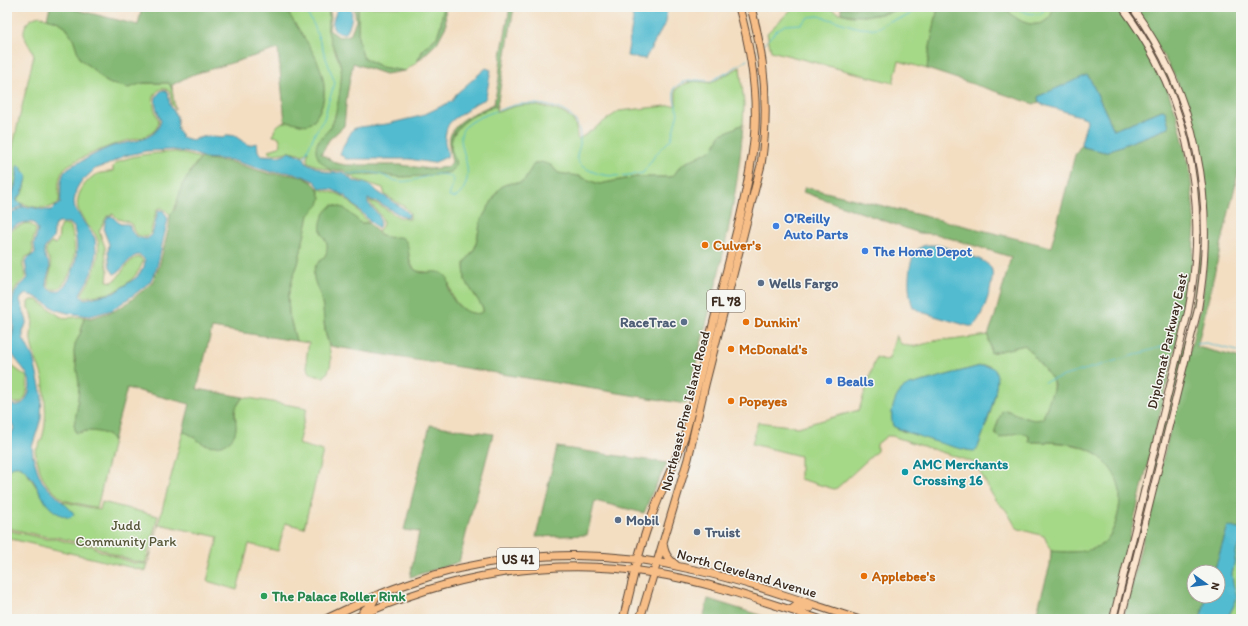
<svg xmlns="http://www.w3.org/2000/svg" width="1248" height="626" font-family="Itim,sans-serif">
	<style>
		.green { fill: #a5d887; stroke: #708152; fill-rule: evenodd }
		.forest { fill: #84b874; stroke: #607149 }
		.water { fill: #53bbd0; stroke: #477277; fill-rule: evenodd }
		.lines { fill: none; stroke-linecap: round; stroke-linejoin: round }
		.stream { stroke: #53bbd0; stroke-width: 1 }
		.secondary-casing { stroke: #574537; stroke-width: 8 }
		.primary-casing { stroke: #574537; stroke-width: 9 }
		.secondary { stroke: #fce5cf; stroke-width: 6 }
		.primary { stroke: #f7be88; stroke-width: 7 }
		.shop-dot { fill: #3f7fe0; stroke: #f6f6f2; stroke-width: 1.5 }
		.food-dot { fill: #e8710a; stroke: #f6f6f2; stroke-width: 1.5 }
		.service-dot { fill: #5c6f8a; stroke: #f6f6f2; stroke-width: 1.5 }
		.culture-dot { fill: #0f9aa8; stroke: #f6f6f2; stroke-width: 1.5 }
		.leisure-dot { fill: #2e9e5b; stroke: #f6f6f2; stroke-width: 1.5 }
		.labels { text-anchor: middle; stroke-width: 3; stroke-linejoin: round; paint-order: stroke }
		.shield { fill: #f6f6f2; stroke: #73675e; stroke-width: 1 }
		.shield-label { font-size: 13px; font-weight: bold; fill: #3b2a1e }
		.shop-label { font-size: 14px; font-weight: bold; fill: #366cbe; stroke: #f6f6f2; text-anchor: start }
		.food-label { font-size: 14px; font-weight: bold; fill: #c56008; stroke: #f6f6f2; text-anchor: start }
		.service-label { font-size: 14px; font-weight: bold; fill: #4e5e75; stroke: #f6f6f2; text-anchor: start }
		.street-label { font-size: 14px; fill: #3b2a1e; stroke: #f6f6f2 }
		.culture-label { font-size: 14px; font-weight: bold; fill: #0d838f; stroke: #f6f6f2; text-anchor: start }
		.park-label { font-size: 14px; fill: #565638; stroke: #f6f6f2 }
		.leisure-label { font-size: 14px; font-weight: bold; fill: #27864d; stroke: #f6f6f2; text-anchor: start }
	</style>
	<rect width="100%" height="100%" fill="#f6f6f2"/>
	<filter id="ink" filterUnits="userSpaceOnUse"><feTurbulence type="fractalNoise" baseFrequency=".025" numOctaves="2"/><feDisplacementMap in="SourceGraphic" scale="8" xChannelSelector="R" yChannelSelector="G"/><feConvolveMatrix kernelMatrix="1 2 1 2 8 2 1 2 1" color-interpolation-filters="sRGB"/></filter>
	<filter id="wash" filterUnits="userSpaceOnUse"><feTurbulence type="fractalNoise" baseFrequency=".012" numOctaves="4" result="noise"/><feDisplacementMap in="SourceGraphic" scale="16" xChannelSelector="R" yChannelSelector="G"/><feGaussianBlur stdDeviation="0.9" result="paint"/><feColorMatrix in="noise" values="0 0 0 0 0 0 0 0 0 0 0 0 0 0 0 0 0 1.4 0 .05"/><feComposite in="paint" operator="in"/></filter>
	<g filter="url(#wash)">
		<rect width="100%" height="100%" fill="#f3dec2"/>
		<path class="green" d="M285,7h42c4,8 -1,16 1,24 3,13 9,24 13,36 3,10 -5,54 -12,63 -3,5 -7,8 -11,11v17l14,13 -7,-2 -17,-7 -1,-3 1,-8 -5,4c-16,-8 -19,1 -34,-2v-3l10,-3 2,-2 -2,-8 -6,-1c3,-22 24,-12 38,-13 35,-37 -9,-82 -26,-116z
			M358,7h81l4,2 -2,15 -4,13 -13,11 -7,14 -12,9 -24,-4 -18,-10 -5,-20z
			M796,7h31l12,6 13,3 24,-1 14,-3 14,-5h34l-9,45 -2,17 -28,-8 -6,22 -122,-32 -4,-18 26,-25z
			M1005,7h49c-2,4 -2,8 -5,11 -14,14 -35,2 -44,-11z
			M40,16l19,6 6,4 8,12 7,21 15,12 10,10 6,3 58,-1 3,5 3,21 -3,-4 -2,-14 -7,-3c-15,6 -9,21 -4,33 -1,4 -2,7 -5,10 -9,8 -22,8 -32,11 -9,2 -50,19 -56,25 -2,2 -4,5 -5,8 -4,9 -1,17 -2,27 -3,2 -6,4 -8,5 -7,3 -29,-2 -34,-6l1,-4c11,-6 10,-24 -1,-28 1,12 -10,32 -5,42l-5,3v-43l27,-116c-5,-12 -16,-21 -6,-33 4,-4 7,-5 12,-6z
			M740,67l4,37 -1,20 -23,11 -5,11 -4,4 -30,15 -7,10 -4,2h-34l-37,7 -21,-8 -20,-3 -7,-8 -21,5 -5,10 -5,3h-9l-7,2 -5,4 -18,31 -6,28 -11,16 1,16 18,28v3c-3,3 -7,3 -11,2 -15,-4 -22,-17 -23,-31l-22,-10 -11,-1 -5,-7 -6,-23c-9,-7 -20,1 -27,-10 13,-11 -3,-20 -9,-30 13,2 28,20 41,18v-6l-5,-6 -20,-12 -2,-7c-10,-3 -19,-7 -29,-9l-1,-2 -3,-1 26,-2 23,3 29,-1 23,-4 5,-10c-2,-4 -5,-11 -5,-15 -1,-22 28,-36 46,-41l-1,5 2,1c9,-3 18,-7 28,-7 11,-1 36,5 45,13 5,5 6,13 6,20l2,1 40,-28 57,-6v-16l8,-5 11,-3 16,2z
			M176,152l24,6 -9,12 -19,44 -2,1c-4,-4 -7,-9 -13,-6l-7,25 -3,3c-10,-1 -13,-2 -15,-12l-4,-3 -10,-3 -5,-5 -6,2 -8,15 6,16 1,14 2,10 -1,10 6,1c9,-7 15,-24 27,-25l3,4c-3,13 -18,26 -30,31 -8,3 -19,3 -28,5l-3,-2v-2c10,-13 21,-39 15,-56 -3,-6 -10,-11 -13,-17 -2,-3 -5,-8 -6,-11 -3,-13 6,-27 17,-34 5,-3 12,-2 18,-4v-4c9,-13 48,-14 63,-15z
			M317,187c5,5 18,4 27,10 9,7 17,17 25,26h-8l-20,-16 -8,-2 -8,8 -4,19c19,27 -7,24 -7,42 0,9 5,15 7,24 3,10 2,22 4,33 3,16 12,33 -1,46 -23,-1 -18,-18 -15,-34l-13,-2 -7,-27 -1,-17 5,-20 5,-13 11,-50 7,-7 4,-14z
			M26,223l6,2 4,5 -4,14 1,6 -2,5 -5,2 -3,5v5l3,8 -1,4 -8,7 -8,16 3,28 -5,21v-116l6,-6z
			M61,225h8l2,2c2,10 5,20 3,30 0,9 -10,34 -20,32 -2,0 -4,0 -5,-3 -3,-6 3,-14 2,-21 -1,-9 -11,-11 0,-22l4,1c6,-5 2,-13 6,-19z
			M31,300h6l24,17c7,2 15,-1 23,0 -1,15 -11,27 -10,42 1,4 3,9 4,14 3,18 0,36 -4,52l6,8c9,-4 29,-2 33,8l-16,67 -34,-8 -14,-13 -5,-7 -4,-9 -5,-20c13,-16 11,-40 9,-60 0,-5 0,-11 -2,-15 -3,-12 -10,-23 -11,-36 -1,-11 7,-23 -3,-32v-6z
			M896,335l4,8c16,10 34,-7 51,-3l37,-5 3,18 34,-8 28,35v10l-10,28c-10,6 -27,-4 -37,-8l-7,28c10,-3 22,-8 30,-2v6c19,0 47,0 64,10 11,6 23,20 26,33 4,17 -3,52 -20,61 -14,8 -33,6 -48,5l-7,-15 -25,-7 -3,-2 -10,-17 -11,-10 -20,-37 -83,-27h-5l-10,8v7l-40,37 -3,1 -34,-10v-23l-48,-12 6,-22 40,5 61,-17 17,-53 8,3 5,-1zM980,366h10l5,28 -5,20 -13,36h-10l-65,-19 -9,-5c1,-18 0,-31 17,-41z
			M7,353l5,13 15,11c0,5 1,10 0,14 -2,13 -11,16 -20,7z
			M243,397l64,11 -9,36 25,7 -19,77 -19,-5 -7,28 -29,-7 -12,46 -30,-9 11,-44 -59,-13 -13,47 -139,-33v-8l40,9h10l13,4 23,3 5,4 35,13 13,1 2,-2 35,-130 5,1 11,8 37,-20 -1,-12z
			M21,464l22,33 57,13 2,-8 56,14 -12,45 -1,2 -12,-2 -20,-7 -14,-6 -5,-4 -23,-3 -14,-4h-10l-40,-9v-57l7,-5z
			M1241,543v76h-14l9,-18 -4,-26 5,-26z"/>
		<path class="forest" d="M50,7h15l73,18 4,-18h143c17,31 51,65 35,103 -3,5 -6,12 -11,14 -7,3 -16,-4 -24,-2l-7,-73 -87,26 -19,10v4l-3,-6h-26l-14,5 -18,-4 -6,-3 -10,-10 -15,-12 -7,-21 -8,-12 -6,-4 -12,-4z
			M327,7h2l2,10 -2,13 10,7 11,-2 6,-14 -2,-14h4v30l5,20 18,10 24,4 -20,3 -32,-11 -6,32 -3,31 -15,14 -8,14 15,9 9,2h56l28,4 19,-2 4,-5c-1,-6 -3,-13 -3,-19 1,-22 28,-31 45,-39l5,-26 2,-22 9,-49h4l-17,99c-18,5 -47,18 -46,41 1,9 10,17 0,25l-23,4 -29,1 -23,-3 -26,2 -7,-6 -11,1c-6,-5 -16,-11 -16,-21 -1,-11 13,-17 17,-27 4,-11 10,-44 8,-55 -2,-13 -11,-24 -13,-37 -2,-8 3,-16 -1,-24z
			M439,7h4l2,2 1,17 -9,17 -20,19 7,-14 13,-11 4,-13 2,-15z
			M841,7h63c-21,8 -41,12 -63,6z
			M938,7h67c9,13 30,25 44,11 3,-3 3,-7 5,-11h66l20,30 25,47 12,31 13,56 5,56 -5,63 -80,329h-75l15,-54 1,-14c15,1 33,3 48,-5 17,-8 25,-46 19,-63 -4,-12 -15,-25 -26,-32 -18,-10 -43,-9 -63,-9v-6c-8,-6 -20,-1 -30,2l-3,-3 -1,-5 7,-19 3,-1c11,3 28,14 38,8l10,-28 1,-5 -2,-6 -27,-34 -34,8 -3,-18 7,-19 16,-59 -75,-23 -17,-1 -116,-41 2,-5 246,60 24,-92 6,-10 2,2 22,5 63,-24 1,-2 -4,-15 -3,-1 -48,20 -25,-53 -50,19 -1,2 1,4 -5,2 -107,-35 2,-17z
			M1134,7h107v154l-44,186 44,11v172l-13,-4 -14,46h-20v24h13l-7,23h-77l77,-309c11,-62 10,-111 -5,-172 -4,-14 -7,-29 -12,-43 -13,-31 -32,-59 -49,-88z
			M1147,35l21,38 10,22 11,36 -2,1c-9,-34 -26,-64 -42,-95z
			M743,124c-6,94 -35,189 -57,280l-356,-58c-2,-6 -5,-11 -5,-18 -2,-10 -1,-21 -4,-30 -2,-9 -9,-17 -7,-27 2,-12 13,-10 13,-23 1,-7 -4,-10 -6,-17 -2,-10 4,-21 12,-26l11,3 17,15h8c4,4 11,13 16,14 6,2 15,-3 20,3 7,9 0,25 12,31 9,5 20,-4 29,5 4,3 2,9 3,14 3,11 12,21 23,23 5,1 8,1 11,-2v-3l-18,-28 -1,-16 11,-16 6,-28 18,-31 5,-4 7,-2h9l5,-3 8,-15 3,-2 5,-1 10,3 7,8 20,3 21,8 37,-7h34l4,-2 7,-10 30,-15 4,-4 5,-11z
			M1195,156l6,35 2,51 -7,67 -77,310h-4l76,-306c10,-52 11,-103 1,-156z
			M200,158l31,4 39,12h16l17,3 9,5 5,5 4,11 -2,7 -10,10 -11,49 -5,13 -5,20 1,17 7,27 -84,-13 -15,61 46,8c-3,4 -7,9 -8,14 -1,6 2,12 1,18 -2,14 -16,19 -29,16 -9,-2 -15,-12 -24,-13l7,-28 -63,-16 -14,53c-4,-9 -18,-10 -27,-10 -4,0 -6,2 -10,2l-2,-8 3,-15 2,-26 -5,-32 1,-8 6,-12 3,-15 7,1 23,-7 12,-7 26,-21 7,-16 10,-40 1,-12 5,-6 7,-24z
			M430,425l63,9 -18,68h-1l-15,60 -49,15 9,-45 -15,-2z
			M557,447l110,16 -16,32 -7,18 -49,-12 -8,34 -51,2z
			M708,599l64,20h-69z"/>
		<path class="water" d="M338,7h13c2,10 0,17 -5,26 -21,1 -12,-15 -8,-26z
			M621,7h46l-1,15 -21,37 -18,-3 6,-37c-1,-7 -4,-11 -12,-12z
			M486,68l5,2 -5,27 -2,3c-8,2 -12,6 -18,11 -13,9 -20,10 -21,28 -1,7 4,11 2,18l-14,6 -24,-4h-63l-6,-5 3,-8 10,-17 6,-2 28,-3 34,-8 31,-15 4,-7z
			M1087,75l3,4 24,51 48,-20 3,1 4,15 -1,2 -63,24 -22,-5 -2,-4 6,-22 -1,-3 -42,-13 -5,-3 -1,-4 1,-2z
			M163,90l5,2 2,13 7,12 1,13 4,7 10,3 14,-4 16,2 7,-3 6,1 13,9 9,-2 1,8 3,4 18,1 11,-4 5,1 9,5 3,5 17,8 6,2 13,-1 10,9 12,2 8,4 5,5 26,17 5,5 -1,4 -4,-1 -27,-15 -9,-3v4c8,10 16,13 10,26l-33,-33 -12,-6 -13,-2 -6,-7 -11,-5 -17,-4h-15l-40,-12 -27,-2 -9,-4 -22,-4 -27,1 -22,5 -17,9 -12,4 -15,14 -4,7 -2,12 1,6 8,13 12,17 1,12 -1,11 -3,10 -4,9 -7,12 -1,4 5,3 29,-6 23,-16 7,-10 1,-6c-9,-18 -21,11 -31,13l-4,-6 -2,-16 1,-8 -5,-13 1,-8 3,-6 4,-1 8,8h7l3,2c2,10 8,12 17,13l5,-4 6,-24 5,-1 5,9 -11,48 -7,15 -15,12 -23,16 -22,6 -22,-3 -11,-3 -23,-14 -8,-2 -3,2 -3,4 7,21 -4,11v6l10,19 9,38 -1,24 -9,28 1,9 5,16 4,9 6,7 24,23 2,3 -4,4c-9,-2 -18,-7 -24,-15 -5,-8 -19,-40 -31,-37 -3,0 -6,3 -8,5v-28l7,-15 -4,-8 -3,-3v-16c4,3 8,6 14,3 3,-1 5,-5 7,-9 9,-24 -17,-32 -18,-49 0,-5 3,-10 3,-15 2,-17 -6,-29 6,-44 3,-3 6,-5 9,-9l-3,-16 2,-3 8,-6v-3l-1,-6 4,-14 -4,-7c-11,-3 -19,2 -27,9v-16l15,-9h8l15,3h6l9,-7c2,-10 -1,-18 3,-28 3,-8 11,-10 19,-14 9,-5 18,-10 28,-14 18,-7 44,-3 51,-26 -4,-11 -11,-24 2,-31zM59,223h10l5,4c2,10 4,20 2,31 -1,9 -10,36 -22,33 -3,-1 -6,-1 -7,-5 -2,-6 2,-12 3,-18 0,-7 -7,-10 -6,-17 1,-6 7,-8 9,-13 1,-3 1,-8 1,-12z
			M18,165l4,2v3l5,5v4l-5,15 -5,4v3l7,5h-3l-9,5 -1,-1c-2,-12 6,-24 6,-36 0,-4 -1,-6 1,-9z
			M930,245h8c12,4 46,12 53,23 6,9 -9,51 -17,57 -3,2 -6,1 -9,0l-44,-13 -8,-5c-6,-14 -7,-51 8,-60 3,-2 6,-2 9,-2z
			M980,366c6,0 12,0 15,4 8,11 -12,64 -17,77l-3,4c-10,1 -73,-19 -82,-25 -4,-11 1,-27 8,-36 2,-2 6,-4 9,-5z
			M1228,526l13,4v13l-4,6 -5,26 1,8 4,14 -1,4 -9,18h-27l7,-23h11v-24h-4z"/>
		<g class="lines">
			<path class="stream" d="M303,7l11,18 21,58 -6,17 -5,19 -9,14 -11,25
				M1017,7c6,7 15,7 24,7l4,-7
				M762,46l15,-16 8,-5 16,-1 8,-7 10,-1 40,12 17,1 13,-8 14,-3 13,-7 6,-4
				M752,55l5,-4
				M346,174c8,0 19,-3 28,-1 14,2 18,11 35,8 14,-2 33,-13 45,-2l-5,18c5,1 7,1 11,-3 20,-24 -8,-52 4,-66 10,-11 33,-17 47,-22 19,-6 63,-1 68,23 1,4 1,11 1,15 -1,6 -5,12 -2,17 1,4 5,6 9,8 18,10 36,7 56,4l13,-19 15,-15 7,-26 -4,-14v-11l9,-6 13,-2 15,1 17,-9 19,-12
				M1196,344l10,-1 35,9
				M1044,382l127,-38"/>
		</g>
	</g>
	<g filter="url(#ink)">
		<g class="lines">
			<defs>
				<path id="secondary" d="M1113,619l75,-307c17,-87 9,-171 -32,-251 -10,-19 -21,-37 -34,-54
					M1121,619l77,-310c19,-107 -1,-213 -66,-302"/>
				<path id="primary" d="M663,542c1,11 4,16 13,23
					M791,610l5,-4 14,2
					M363,611l9,-7 5,-9
					M326,619c26,-12 51,-25 78,-34 92,-34 196,-38 291,-15 54,12 109,32 162,49
					M353,619c93,-44 197,-63 300,-46 57,9 111,29 166,46
					M623,619c9,-34 15,-69 28,-101 10,-28 24,-55 34,-83l55,-217c7,-30 13,-60 15,-90 2,-41 -5,-82 -16,-121
					M640,619l48,-160 17,-74 56,-220c8,-52 4,-107 -10,-158"/>
			</defs>
			<use href="#secondary" class="secondary-casing"/>
			<use href="#primary" class="primary-casing"/>
			<use href="#secondary" class="secondary"/>
			<use href="#primary" class="primary"/>
		</g>
	</g>
	<g class="shop-dot">
		<circle cx="776" cy="226" r="4"/>
		<circle cx="865" cy="251" r="4"/>
		<circle cx="829" cy="381" r="4"/>
	</g>
	<g class="food-dot">
		<circle cx="705" cy="245" r="4"/>
		<circle cx="746" cy="322" r="4"/>
		<circle cx="731" cy="349" r="4"/>
		<circle cx="731" cy="401" r="4"/>
		<circle cx="864" cy="576" r="4"/>
	</g>
	<g class="service-dot">
		<circle cx="761" cy="283" r="4"/>
		<circle cx="684" cy="322" r="4"/>
		<circle cx="618" cy="520" r="4"/>
		<circle cx="697" cy="532" r="4"/>
	</g>
	<circle class="culture-dot" cx="905" cy="472" r="4"/>
	<circle class="leisure-dot" cx="264" cy="596" r="4"/>
	<g class="labels">
		<g class="shield">
			<rect x="707" y="290" width="38" height="22" rx="3"/>
			<rect x="497" y="548" width="42" height="22" rx="3"/>
		</g>
		<g class="shield-label">
			<text x="726" y="306">FL 78</text>
			<text x="518" y="564">US 41</text>
		</g>
		<g class="shop-label">
			<text x="784" y="223">O'Reilly<tspan x="784" dy="16">Auto Parts</tspan></text>
			<text x="873" y="256">The Home Depot</text>
			<text x="837" y="386">Bealls</text>
		</g>
		<g class="food-label">
			<text x="713" y="250">Culver's</text>
			<text x="754" y="327">Dunkin'</text>
			<text x="739" y="354">McDonald's</text>
			<text x="739" y="406">Popeyes</text>
			<text x="872" y="581">Applebee's</text>
		</g>
		<g class="service-label">
			<text x="769" y="288">Wells Fargo</text>
			<text x="676" y="327" text-anchor="end">RaceTrac</text>
			<text x="626" y="525">Mobil</text>
			<text x="705" y="537">Truist</text>
		</g>
		<g class="street-label">
			<text transform="translate(1167 341) rotate(-77)" y="5">Diplomat Parkway East</text>
			<text transform="translate(685 411) rotate(-76)" y="5">Northeast Pine Island Road</text>
			<text transform="translate(747 573) rotate(16)" y="5">North Cleveland Avenue</text>
		</g>
		<g class="culture-label">
			<text x="913" y="469">AMC Merchants<tspan x="913" dy="16">Crossing 16</tspan></text>
		</g>
		<g class="park-label">
			<text x="126" y="530">Judd<tspan x="126" dy="16">Community Park</tspan></text>
		</g>
		<g class="leisure-label">
			<text x="272" y="601">The Palace Roller Rink</text>
		</g>
	</g>
	<rect width="1248" height="626" fill="none" stroke="#f6f6f2" stroke-width="24"/>
	<g transform="translate(1206 584) rotate(104)"><circle r="19" fill="#f6f6f2" stroke="#aba49d"/>
	<path d="M0-3L7 15L0 10L-7 15Z" fill="#1f6fb2"/>
	<text y="-6" font-size="11" font-weight="bold" text-anchor="middle" fill="#3b2a1e">N</text>
	</g>
</svg>
